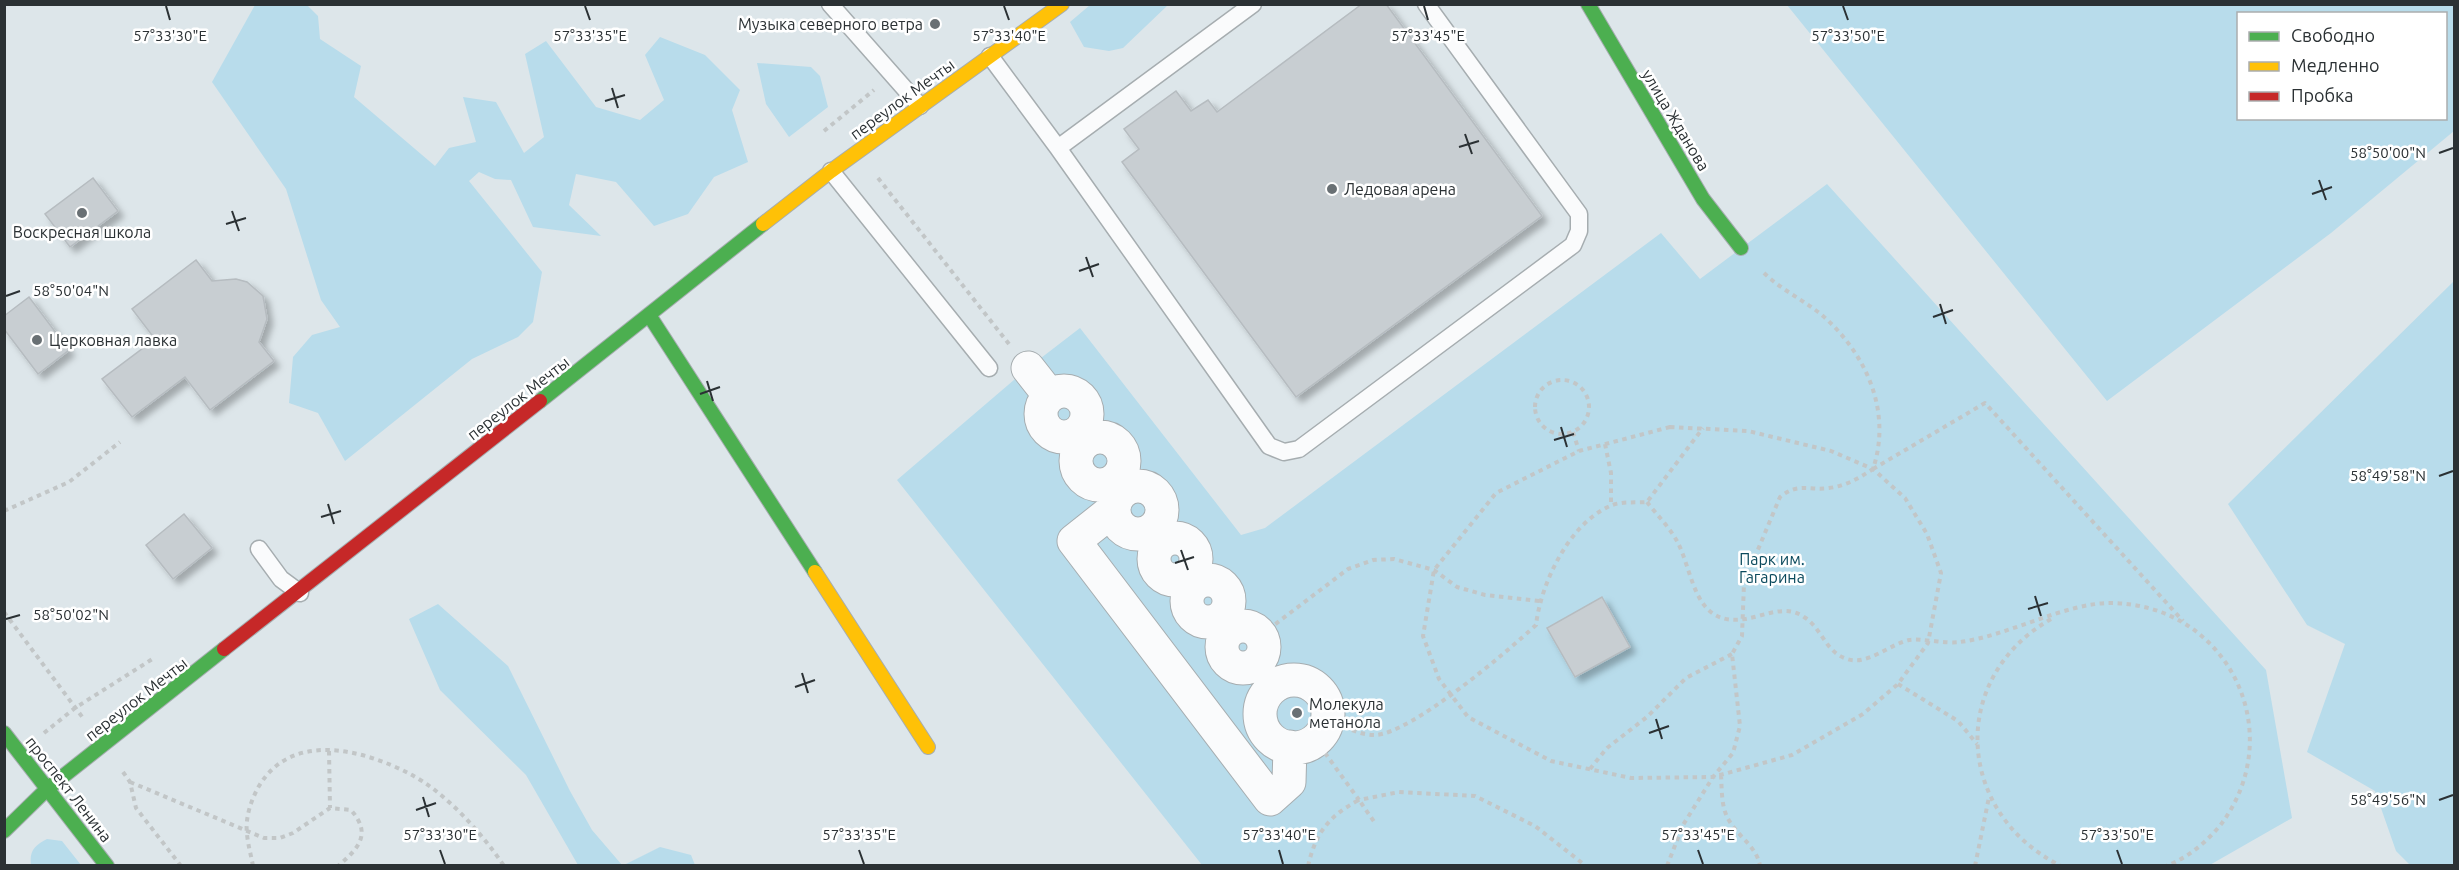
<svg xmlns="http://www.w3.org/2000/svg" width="2459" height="870" font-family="Ubuntu,sans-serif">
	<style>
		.green { fill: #b8dceb; fill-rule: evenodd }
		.building { fill: #c8ced2; stroke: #b6bcc0; stroke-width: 1.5; filter: url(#shadow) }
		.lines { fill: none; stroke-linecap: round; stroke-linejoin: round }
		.lane-casing { stroke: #a6adb0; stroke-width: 19 }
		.street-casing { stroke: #a6adb0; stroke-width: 35 }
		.fast-casing { stroke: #a6adb0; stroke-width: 16 }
		.slow-casing { stroke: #a6adb0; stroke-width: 16 }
		.jam-casing { stroke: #a6adb0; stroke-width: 16 }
		.path { stroke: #c2c6c7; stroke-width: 4; stroke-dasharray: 4.5 4.5; stroke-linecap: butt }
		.lane { stroke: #fafbfc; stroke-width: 16 }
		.street { stroke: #fafbfc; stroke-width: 33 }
		.fast { stroke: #4caf50; stroke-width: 14 }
		.slow { stroke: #ffc107; stroke-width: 14 }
		.jam { stroke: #c62828; stroke-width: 14 }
		.ticks { fill: none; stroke: #2b3134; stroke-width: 2 }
		.poi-dot { fill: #697074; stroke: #fff; stroke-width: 2 }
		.labels { text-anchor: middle; stroke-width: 5; stroke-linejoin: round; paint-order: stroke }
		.poi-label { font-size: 16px; fill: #2b3134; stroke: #fff; text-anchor: start }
		.street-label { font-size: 16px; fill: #2b3134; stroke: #fff }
		.park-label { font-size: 16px; fill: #0b4a5d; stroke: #fff }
		.ticks-label { font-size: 15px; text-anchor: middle; fill: #2b3134; stroke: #fff; stroke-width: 5; stroke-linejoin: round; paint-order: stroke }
	</style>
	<defs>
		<filter id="shadow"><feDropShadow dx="5.5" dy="5.5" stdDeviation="3" flood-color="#0004"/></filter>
	</defs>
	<rect width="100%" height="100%" fill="#dde6ea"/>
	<path class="green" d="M255,5h52l11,11 2,23 41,27 -7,31 81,69 14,-18 27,-6 -13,-45 33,5 28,51 20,-16 -19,-83 21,-13 50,66 44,13 24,-20 -19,-45 15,-18 45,18 35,35 -8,20 16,52 -34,15 -26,37 -34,12 -38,-44 -40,-8 -7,31 32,31 -68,-9 -22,-47 -16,-1 -16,-7 -10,9 73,91 -9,50 -15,15 -46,22 -127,102 -27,-48 -29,-10 4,-46 19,-22 28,-8 -19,-27 -35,-111 -74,-107z
		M1090,5v-1l78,1 -45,43 -14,3 -25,-4 -14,-25z
		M1787,5h667v126l-123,102 -224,168zM2238,14h208v104h-208z
		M757,63l54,4 9,9 8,31 -39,30 -23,-33z
		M1827,184l439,486 26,148 -84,48 -1006,-1 -305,-385 131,-112 52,-40 161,207 24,-7 396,-295 39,46z
		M2454,281v584h-44l-14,-14 -21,-60 -68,-39 38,-108 -38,-19 -79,-121z
		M438,604l70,62 62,125 22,39 30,35h-44l-52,-90 -86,-85 -31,-71z
		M47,839l15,2 19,24h-50c-2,-14 4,-20 16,-26z
		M660,847l31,8 4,10h-71z"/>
	<path class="building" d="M1362,4h24l156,212 -246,181 -174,-235 17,-13 -15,-20 52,-38 15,20 17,-11 9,12z
		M93,178l25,33 -48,36 -25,-33z
		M196,260l16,21 24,-2 11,3 16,14 4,23 -8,23 15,19 -64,49 -25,-33 -53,40 -30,-38 53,-40 -23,-30z
		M29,297l40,53 -31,24 -34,-45v-13z
		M184,514l28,34 -39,31 -27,-34z
		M1602,597l28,50 -55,30 -28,-49z"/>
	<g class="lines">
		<defs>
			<path id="lane" d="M830,4l90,102
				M990,56l68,92 211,298 15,6 15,-3 274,-204 6,-14v-17l-153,-210
				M1058,148l195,-144
				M831,171l158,197
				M259,549l22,30 19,14"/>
			<path id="street" d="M1028,368l22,28
				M1041 414a23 23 0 1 1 46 0a23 23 0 1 1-46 0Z
				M1076 461a24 24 0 1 1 48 0a24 24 0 1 1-48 0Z
				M1114 510a24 24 0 1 1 48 0a24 24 0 1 1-48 0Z
				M1113,510l-39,31 196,258 19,-17 1,-35
				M1154 559a21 21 0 1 1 42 0a21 21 0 1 1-42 0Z
				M1187 601a21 21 0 1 1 42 0a21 21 0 1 1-42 0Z
				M1222 647a21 21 0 1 1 42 0a21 21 0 1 1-42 0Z
				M1260 714a34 34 0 1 1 68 0a34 34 0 1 1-68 0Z"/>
			<path id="fast" d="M1588,4l115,195 38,49
				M649,315l166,257
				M540,401l223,-177
				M4,733l103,133
				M4,831l43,-42 177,-140"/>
			<path id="slow" d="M763,224l68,-53 231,-167
				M815,572l113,175"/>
			<path id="jam" d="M224,649l316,-248"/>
		</defs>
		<use href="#lane" class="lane-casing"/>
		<use href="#street" class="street-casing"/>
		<use href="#fast" class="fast-casing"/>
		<use href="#slow" class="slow-casing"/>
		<use href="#jam" class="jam-casing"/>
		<path class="path" d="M824,131l50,-41
			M878,178l131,166
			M1535 407a27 27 0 1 1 54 0a27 27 0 1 1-54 0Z
			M1670,427l78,4 83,20 42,18 32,29 22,36 14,39 -13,70 -30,41 -35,30 -71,41 -79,22 -82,1 -80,-17 -83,-44 -29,-38 -16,-43 11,-66 62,-77 83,-42z
			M1573,432l6,19
			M1605,444l6,29v32
			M1873,469l112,-66 198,218
			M1647,502c10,13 24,27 31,41 16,32 16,84 67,76 19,-3 41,-15 59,-2 18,11 21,35 43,42 20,7 43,-15 62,-19 11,-2 36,4 51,2 48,-6 104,-39 151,-39 115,1 179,127 111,220 -14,18 -34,35 -56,43
			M4,511l65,-29 51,-40
			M4,612l79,106
			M2051,619c-103,59 -96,194 10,247
			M1261,635l87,-66 25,-9 21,-1 40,11 23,17 28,8 54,6
			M1898,684l60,37 19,23
			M1328,718c16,8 29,17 47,17 36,-1 133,-84 161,-110 5,-42 33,-101 74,-119 10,-5 26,-3 37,-4l56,-74
			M44,733l31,-25 79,-50
			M329,751l1,57
			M1325,753l34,47 40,-8 76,4 60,30 51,40
			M1590,769l17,-21 40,-31 39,-39 46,-24
			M123,772l7,10 6,26 45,58
			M1721,775c1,16 0,34 9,47 9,15 27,25 30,44
			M130,782l134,56h16l13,-5 37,-25 21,2c21,24 8,38 -13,56
			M253,866c-2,-11 -5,-21 -6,-32 -2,-16 4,-34 12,-48 33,-55 103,-37 151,-12 35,18 72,59 94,92
			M1308,866c8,-34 21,-50 51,-66l16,23
			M1667,866l16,-41 30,-48 20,-24 7,-27 -8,-72 10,-18 2,-53 36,-86c18,-15 29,-6 49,-9 17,-2 30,-10 44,-19 19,-57 -6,-114 -50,-153 -19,-16 -42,-26 -60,-44
			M1975,866l14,-69"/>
		<use href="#lane" class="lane"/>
		<use href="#street" class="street"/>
		<use href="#fast" class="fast"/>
		<use href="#slow" class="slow"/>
		<use href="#jam" class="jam"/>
	</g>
	<path class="ticks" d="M166,6l4,14M585,6l5,14M1004,6l5,14M1424,6l4,14M1843,6l5,14M612,88l6,20M605,101l20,-6M1465,134l7,20M1459,147l20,-6M2439,153l14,-5M2319,180l7,20M2312,194l20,-7M232,211l7,20M226,224l20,-6M1086,257l7,20M1079,271l20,-7M6,296l14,-5M1940,304l6,20M1933,317l20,-7M707,381l6,20M700,394l20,-7M1561,427l6,20M1554,440l20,-6M2439,476l14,-5M328,504l6,20M321,517l20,-6M1181,550l7,20M1175,563l19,-6M2035,596l6,20M2028,609l20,-6M6,619l14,-4M802,673l6,20M795,687l20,-7M1656,719l6,20M1649,733l20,-7M423,797l6,20M2439,800l14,-5M416,810l20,-7M440,850l5,14M859,850l5,14M1279,850l4,14M1698,850l5,14M2117,850l5,14"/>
	<g class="poi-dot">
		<circle cx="935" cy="24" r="6"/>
		<circle cx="1332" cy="189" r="6"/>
		<circle cx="82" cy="213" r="6"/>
		<circle cx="37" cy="340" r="6"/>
		<circle cx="1297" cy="713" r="6"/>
	</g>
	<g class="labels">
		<g class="poi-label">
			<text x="923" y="30" text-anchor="end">Музыка северного ветра</text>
			<text x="1344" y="195">Ледовая арена</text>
			<text x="82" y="238" text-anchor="middle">Воскресная школа</text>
			<text x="49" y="346">Церковная лавка</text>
			<text x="1309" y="710">Молекула<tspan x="1309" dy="18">метанола</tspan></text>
		</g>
		<g class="street-label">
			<text transform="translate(902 99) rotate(-36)" y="6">переулок Мечты</text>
			<text transform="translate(1676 120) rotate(59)" y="6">улица Жданова</text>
			<text transform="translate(518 398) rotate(-38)" y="6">переулок Мечты</text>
			<text transform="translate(136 699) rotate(-38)" y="6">переулок Мечты</text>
			<text transform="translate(69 789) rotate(52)" y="6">проспект Ленина</text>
		</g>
		<g class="park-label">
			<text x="1772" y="565">Парк им.<tspan x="1772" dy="18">Гагарина</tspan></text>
		</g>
	</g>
	<g class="ticks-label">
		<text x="170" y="41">57°33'30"E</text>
		<text x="590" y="41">57°33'35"E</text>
		<text x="1009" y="41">57°33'40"E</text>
		<text x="1428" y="41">57°33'45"E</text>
		<text x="1848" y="41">57°33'50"E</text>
		<text x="2388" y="158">58°50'00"N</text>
		<text x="71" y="296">58°50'04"N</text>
		<text x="2388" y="481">58°49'58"N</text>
		<text x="71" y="620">58°50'02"N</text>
		<text x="2388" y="805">58°49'56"N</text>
		<text x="440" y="840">57°33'30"E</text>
		<text x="859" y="840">57°33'35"E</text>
		<text x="1279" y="840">57°33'40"E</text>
		<text x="1698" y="840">57°33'45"E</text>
		<text x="2117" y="840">57°33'50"E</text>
	</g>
	<rect width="2459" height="870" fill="none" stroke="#2b3134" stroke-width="12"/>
	<rect x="2237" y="12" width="210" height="108" fill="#ffffff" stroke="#aaadae" stroke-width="1.5"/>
	<rect x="2249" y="32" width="30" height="9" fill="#4caf50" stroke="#aaadae" stroke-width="1.5"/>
	<text x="2291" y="42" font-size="18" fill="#2b3134">Свободно</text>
	<rect x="2249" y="62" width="30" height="9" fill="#ffc107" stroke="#aaadae" stroke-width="1.5"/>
	<text x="2291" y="72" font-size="18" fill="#2b3134">Медленно</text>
	<rect x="2249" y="92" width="30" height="9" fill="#c62828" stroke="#aaadae" stroke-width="1.5"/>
	<text x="2291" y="102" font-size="18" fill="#2b3134">Пробка</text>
</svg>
